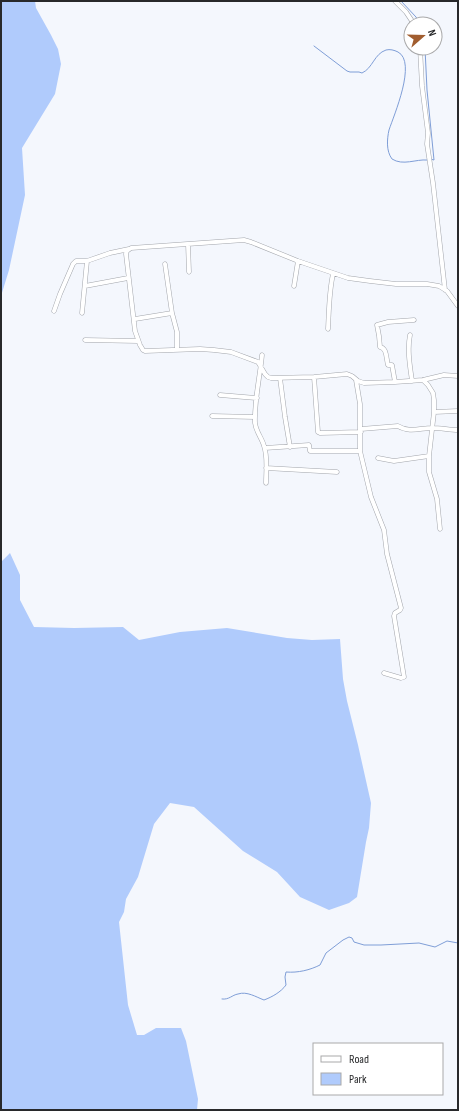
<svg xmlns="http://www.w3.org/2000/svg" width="459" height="1111" font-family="'Sofia Sans Condensed',sans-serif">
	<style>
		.green { fill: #b0cbfc }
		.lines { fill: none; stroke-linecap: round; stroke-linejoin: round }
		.stream { stroke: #7f9ed7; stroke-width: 1 }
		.minor-casing { stroke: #a2a5ab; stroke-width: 5 }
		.minor { stroke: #fff; stroke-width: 4 }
	</style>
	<rect width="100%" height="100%" fill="#f4f7fd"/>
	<path class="green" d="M1,1h34l1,7 15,27 7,14 3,15 -6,30 -33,54 3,47 -16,75 -8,26z
		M10,553l10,22v25l14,27 40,1 49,-1 16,13 41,-8 47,-4 60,10 25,2 28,-1 3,40 4,22 11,44 13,58 -2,25 -3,14 -9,55 -8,6 -20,7 -29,-13 -23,-25 -34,-21 -49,-44 -24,-4 -16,21 -16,53 -12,22 -2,13 -5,10 9,83 9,30h7l12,-7h25l5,13 12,58 -1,11h-196v-548z"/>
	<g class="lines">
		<path class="stream" d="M401,1l15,16 4,7
			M314,46l33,25 3,1h9l3,1c11,-5 12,-19 24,-23 4,-1 8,0 12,2 19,10 -4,63 -9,78 -2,9 -3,21 3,29 11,7 24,0 35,1
			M425,48l2,42 7,70 -4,-1
			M222,999c7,1 10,-4 16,-5 9,-3 18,3 26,6 8,-3 17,-8 22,-15l-1,-8 1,-5c12,1 24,-2 34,-7l6,-12 17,-13 6,-3 3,1 2,4 10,3h17l38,-2 16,4 12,-6 11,2"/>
		<defs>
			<path id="minor" d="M395,1l11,11 8,12
				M420,48l2,38 6,47 -1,11 6,39 12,107
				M188,244l1,28
				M85,286l43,-8
				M294,286l4,-25
				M458,306l-11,-15 -8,-5 -12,-2h-31l-26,-3 -22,-3 -50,-17 -47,-19 -7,-2 -113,8 -4,3 -1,3 9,77 5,14 3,5 2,1 55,-2 14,1 17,2 27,10 7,12 3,3 3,1 43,-1 33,-3 5,2 6,5 6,2 31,-1 28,-2 21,-5 14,1
				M54,311l6,-17 13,-30 3,-3h11
				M82,313l5,-52 23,-8 19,-4
				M172,313l5,19v17
				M135,319l37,-6 -7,-49
				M328,329c1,-19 1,-37 5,-55
				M410,335c-3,15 0,31 2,46
				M85,340l53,1
				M262,355c-2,22 -8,46 -7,68 1,9 7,15 9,23 4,11 2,25 2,37
				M314,377l4,55 2,1 41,-1
				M280,378l5,39 5,30
				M356,380l4,24v47l11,46 13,33 3,24 14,54 -1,2 -5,3 -1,3 10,61 -3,1 -17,-5
				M423,380l5,5 5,8 1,7v12l-5,44v16l8,27 3,30
				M395,382l-3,-17h-4c-2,-7 -1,-17 -8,-18l-1,-11 -2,-11 11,-3 26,-2
				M220,395l37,3
				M434,412l24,-1
				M212,416l43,1
				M361,429l37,-3c11,7 23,2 34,2 9,0 18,2 26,2
				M265,448l44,-3 1,6h50
				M378,458l16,3 35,-5
				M266,468l71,4"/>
		</defs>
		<use href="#minor" class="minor-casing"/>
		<use href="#minor" class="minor"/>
	</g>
	<rect width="459" height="1111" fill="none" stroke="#28292b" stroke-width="4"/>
	<rect x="313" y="1043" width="130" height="52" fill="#ffffff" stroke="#a9a9aa"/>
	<rect x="321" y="1056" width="20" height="6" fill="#ffffff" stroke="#a9a9aa"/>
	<text x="349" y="1063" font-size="12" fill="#28292b">Road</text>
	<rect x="321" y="1073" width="20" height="12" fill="#b0cbfc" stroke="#a9a9aa"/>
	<text x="349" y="1083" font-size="12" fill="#28292b">Park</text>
	<g transform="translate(423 36) rotate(70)"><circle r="19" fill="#ffffff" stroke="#a9a9aa"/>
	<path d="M0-3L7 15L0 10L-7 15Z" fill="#a15d2f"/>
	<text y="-6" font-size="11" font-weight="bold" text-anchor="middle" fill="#28292b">N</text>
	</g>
</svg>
